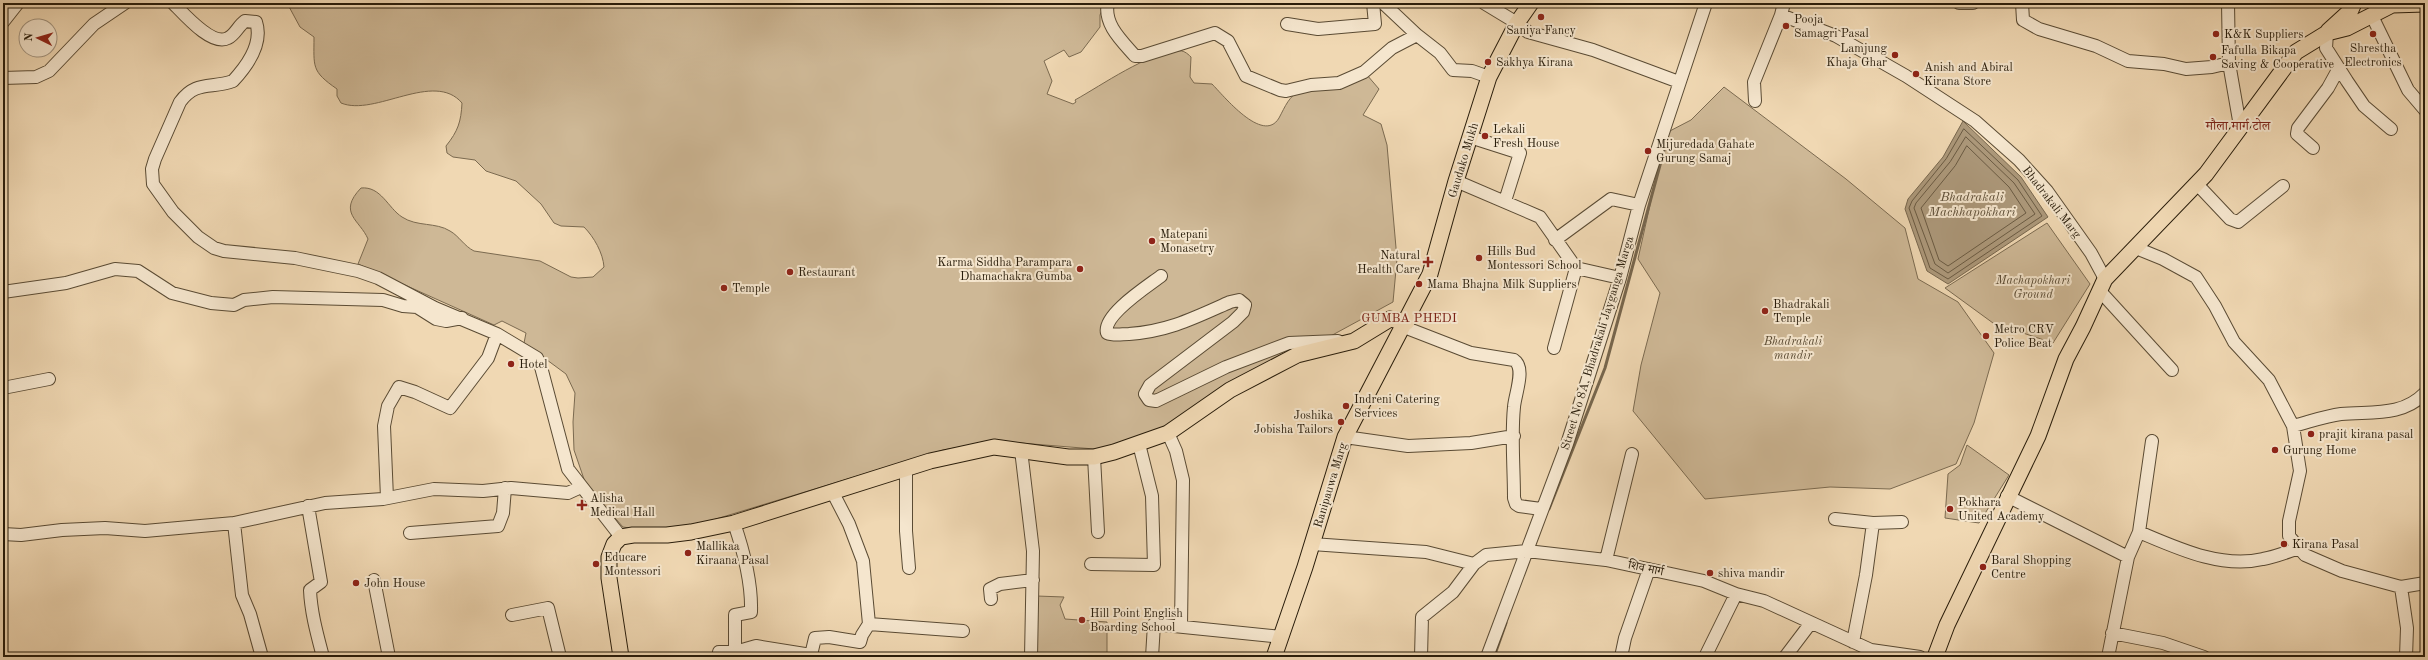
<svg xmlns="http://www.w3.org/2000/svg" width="2428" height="660" font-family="'Old Standard TT','Noto Serif Devanagari',serif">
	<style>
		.green { fill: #ceb896; stroke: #7b6a50 }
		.water { fill: #ac987a; stroke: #77664d }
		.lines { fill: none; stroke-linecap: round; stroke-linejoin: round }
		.shore { stroke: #6a5a42; stroke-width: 1 }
		.stream { stroke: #77664d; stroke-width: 3 }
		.minor-casing { stroke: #5a4b34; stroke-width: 14 }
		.major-casing { stroke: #281c0a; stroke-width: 17 }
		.minor { stroke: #f5e6ce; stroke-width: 12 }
		.major { stroke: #f0d8b3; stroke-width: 15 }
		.poi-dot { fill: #8f2418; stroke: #f5e6ce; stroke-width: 1.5 }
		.labels { text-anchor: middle; stroke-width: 4; stroke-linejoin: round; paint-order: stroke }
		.poi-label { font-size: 12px; fill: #281c0a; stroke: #f5e6ce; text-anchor: start }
		.street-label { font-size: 12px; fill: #281c0a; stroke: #f5e6ce }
		.park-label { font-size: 12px; font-style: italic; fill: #5a4b34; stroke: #f5e6ce }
		.neighbourhood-label { font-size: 13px; fill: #7a1f14; stroke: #f5e6ce }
		.water-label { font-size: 13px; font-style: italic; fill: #5d4e37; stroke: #f5e6ce }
	</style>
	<rect width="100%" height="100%" fill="#f0d8b3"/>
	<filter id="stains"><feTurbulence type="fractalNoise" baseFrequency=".005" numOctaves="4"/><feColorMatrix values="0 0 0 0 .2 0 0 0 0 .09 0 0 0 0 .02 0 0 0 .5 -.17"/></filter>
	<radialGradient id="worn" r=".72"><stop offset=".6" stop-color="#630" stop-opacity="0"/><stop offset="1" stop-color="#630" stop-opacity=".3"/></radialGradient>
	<path class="green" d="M287,3h818l-5,12v12l-19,25 -12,5 -5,-7 -20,11 8,20 -5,13 26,10 3,-2 -1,-2c27,-15 74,-48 103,-49 5,-1 9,2 13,6l-1,20 4,6 18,1c11,11 51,61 67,34 6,-11 10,-23 23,-28 18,-8 46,-10 65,-15l12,14 -16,26 18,9 6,21 10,114 -4,43 -167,91 -57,37 -62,20 -112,-9 -52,9 -250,76 -50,4 -20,-3 -37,-42 -12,-35 -1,-28 2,-29 -9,-19 -42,-31 2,-10 -24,-12 -8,4 -136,-61 10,-25c-8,-19 -31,-26 -7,-51 20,-2 27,20 41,29 15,10 34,5 48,14 9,5 14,15 24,20l66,10 31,16 7,1 15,-1 11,-10c-1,-14 -10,-30 -20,-40l-23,-1 -7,-3 -13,-19 -25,-23 -30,-10 -11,-11 -22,-3 -6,-4 -1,-7c12,-15 15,-24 16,-43 -28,-33 -87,14 -121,0l-4,-7v-7c-26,-18 -23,-22 -23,-52l-14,-10z
		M1724,87l122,92 59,49 13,51 40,23 36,51 -20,70 -18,41 -66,25 -60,-2 -125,12 -72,-88 8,-46 19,-72 -22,-34 28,-126 25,-13z
		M2047,223l43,61 -37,59 -60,-20 -48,-35z
		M1967,445l42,30 -30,48 -34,-5 3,-44 12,-9z
		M1037,596l27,1 -4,8 5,14 42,3v35h-72z"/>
	<path class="water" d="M1963,121l58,56 27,40 -100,67 -21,-13 -22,-62 3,-10 35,-42z"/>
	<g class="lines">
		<path class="shore" d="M1964,129l54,51 24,36 -94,63 -18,-11 -21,-60 3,-7 34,-42z
			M1966,137l48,46 21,31 -87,59 -13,-9 -21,-56 2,-5 34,-41z
			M1967,146l42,41 17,26 -78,53 -9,-6 -18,-52 34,-42z"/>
		<path class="stream" d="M1549,509l56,-141 61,-225
			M1494,657l12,-34"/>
		<defs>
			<path id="minor" d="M173,3c11,11 39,44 55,35 7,-3 10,-12 17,-17l11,1c7,21 -9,44 -23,59 -22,8 -37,-1 -53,21l-25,57 -3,10 1,15 20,28 25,25 16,11 10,3 71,7 63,13 20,7 57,30 62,26 40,24 4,9 27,102 53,68
				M1108,3c-5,21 14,38 27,53h7l73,-23 13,8 18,35 34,14 6,1 25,-6 28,-2 25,-11 28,-24 25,-13 23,18 13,17 19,1 17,6
				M1383,3l34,32
				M1484,3l33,20 11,9 65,18 86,32
				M1959,3h14
				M2022,3l1,17 16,9 57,17 32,15 36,3 22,5 26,-2 17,-4
				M2228,3l1,60 11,63
				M1781,15l55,21 70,40 69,45 44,39 28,31 44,62 14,26
				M2372,16l36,74 17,20
				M3,22l15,-19
				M1287,24l31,5 57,-5 -2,-21
				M2327,33l-1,15 21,33 17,25 27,23
				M3,78l33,-1 13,-6 45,-47 31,-21
				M1755,101l-1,-19 27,-67 3,-12
				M1470,137l50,16 -15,48
				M2313,148l-16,-14 1,-6 30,-40 11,-20
				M1456,181l84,36 36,51 44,10
				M2196,183l34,36 8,3 45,-36
				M1555,240l56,-41 28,6
				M2136,248l27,11 33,18 19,29 19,36 35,38 24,46 7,45 -11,50v15l10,12 6,7 37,16 59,16 24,-4
				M1161,276c-13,10 -59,39 -54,57 7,3 15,1 22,1 40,-3 65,-16 101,-32l9,-2 6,5 -2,7 -10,10 -83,63 -5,9 4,6 7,1 70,-34 63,-24 49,-2
				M2099,290l73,80
				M3,292l63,-9 49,-14 23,2 34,22 39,10 23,2 10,-5 29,-3 110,3 20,6 14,1 19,12 10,2 16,-3
				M1404,327l67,26 43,7c12,8 1,34 0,47 -3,29 0,61 0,91l2,6 3,2 22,3
				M1554,348l22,-80
				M3,388l46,-9
				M2293,426c16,-4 32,-10 48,-12 30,-3 61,3 84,-21
				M1168,433l8,18 7,29 -2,146
				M1345,437l63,9 63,-3 43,-7
				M1021,450l12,101 -2,106
				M1094,457l4,75
				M906,469v62l3,37
				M832,491l17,33 14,37 6,63 94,7
				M2007,496l121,61
				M387,498l-3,-72 4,-20 11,-19 16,5 35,16 38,-50 9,-24
				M308,506l13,76 -11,8c1,23 7,44 13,67
				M1835,519l38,4
				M234,523l8,72 8,19 12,43
				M2139,532c38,16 82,37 124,27 12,-2 24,-7 36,-11
				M410,533l88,-7 5,-13 2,-25
				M3,534l18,1 41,-5 43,-2 40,3 89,-8 91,-20 58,-4 51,-10 49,2 28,-3 57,5 13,-6
				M1312,544l114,8 48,12
				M1606,560l26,-106
				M1091,564l63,1 -2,-69 -13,-52
				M374,580l15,77
				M2401,587l6,41 -1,29
				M991,599l-1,-10 10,-5 33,-4
				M512,615l36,-7 12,49
				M2112,633l51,10 41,14
				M1853,642l13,-67 7,-52 29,-1
				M735,652l21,-6 55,9 4,-17 14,-1 31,5 2,-7 7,-11
				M718,657l1,-5h16v-37l16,-3c1,-30 -7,-60 -17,-89
				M1152,657l2,-33 127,13
				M1421,657l1,-40 31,-25 21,-28 12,-9 41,-4 79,9 98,21 32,13 28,7 107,49 49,7
				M1487,657l80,-213 53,-166 19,-73 67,-202
				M1621,657l4,-19 24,-69
				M1705,657l31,-63
				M1785,657l25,-33
				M2108,657l20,-100 11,-25 13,-91"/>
			<path id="major" d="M2328,31l23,-21 3,-7
				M621,657l-12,-79v-21l5,-13 7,-7 12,-2h34l24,-3 43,-9 196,-62 64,-14 74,10h26l20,-5 54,-19 62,-43 67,-35 57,-14 36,-22 17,3
				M1274,657l31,-90 40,-130 85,-163 26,-93 33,-104 28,-54 14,-20
				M1935,657l12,-32 91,-189 28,-77 17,-32 22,-48 101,-105 90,-122 31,-19 20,-5 45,-23 33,-1"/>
		</defs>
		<use href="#minor" class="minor-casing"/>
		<use href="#major" class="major-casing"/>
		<use href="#minor" class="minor"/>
		<use href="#major" class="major"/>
	</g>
	<g class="poi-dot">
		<circle cx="1541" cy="17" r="4"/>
		<circle cx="1786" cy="26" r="4"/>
		<circle cx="2216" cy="34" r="4"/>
		<circle cx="2373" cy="34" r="4"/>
		<circle cx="1895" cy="55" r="4"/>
		<circle cx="2213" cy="57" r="4"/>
		<circle cx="1488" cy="62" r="4"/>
		<circle cx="1916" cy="74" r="4"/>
		<circle cx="1485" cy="136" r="4"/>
		<circle cx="1648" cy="151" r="4"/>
		<circle cx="1152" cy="241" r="4"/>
		<circle cx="1479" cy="258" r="4"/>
		<path d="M1426 256h4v4h4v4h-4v4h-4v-4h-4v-4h4z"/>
		<circle cx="1080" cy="269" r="4"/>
		<circle cx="790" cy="272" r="4"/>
		<circle cx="1419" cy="284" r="4"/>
		<circle cx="724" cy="288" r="4"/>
		<circle cx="1765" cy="311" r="4"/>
		<circle cx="1986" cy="336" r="4"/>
		<circle cx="511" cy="364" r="4"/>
		<circle cx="1346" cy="406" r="4"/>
		<circle cx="1341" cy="422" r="4"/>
		<circle cx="2311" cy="434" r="4"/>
		<circle cx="2275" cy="450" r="4"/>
		<path d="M580 499h4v4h4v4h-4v4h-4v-4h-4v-4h4z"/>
		<circle cx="1950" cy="509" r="4"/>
		<circle cx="2284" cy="544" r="4"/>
		<circle cx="688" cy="553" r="4"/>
		<circle cx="596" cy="564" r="4"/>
		<circle cx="1983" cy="567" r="4"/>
		<circle cx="1710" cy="573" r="4"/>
		<circle cx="356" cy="583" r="4"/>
		<circle cx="1082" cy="620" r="4"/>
	</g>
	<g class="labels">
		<g class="poi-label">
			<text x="1794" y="23">Pooja<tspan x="1794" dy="14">Samagri Pasal</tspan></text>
			<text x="1541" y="34" text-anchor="middle">Saniya Fancy</text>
			<text x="2224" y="38">K&amp;K Suppliers</text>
			<text x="1887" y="52" text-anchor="end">Lamjung<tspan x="1887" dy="14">Khaja Ghar</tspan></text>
			<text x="2373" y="52" text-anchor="middle">Shrestha<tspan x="2373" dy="14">Electronics</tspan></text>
			<text x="2221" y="54">Fafulla Bikapa<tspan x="2221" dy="14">Saving &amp; Cooperative</tspan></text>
			<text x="1496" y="66">Sakhya Kirana</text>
			<text x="1924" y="71">Anish and Abiral<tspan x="1924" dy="14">Kirana Store</tspan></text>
			<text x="1493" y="133">Lekali<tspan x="1493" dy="14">Fresh House</tspan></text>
			<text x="1656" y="148">Mijuredada Gahate<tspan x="1656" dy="14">Gurung Samaj</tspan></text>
			<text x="1160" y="238">Matepani<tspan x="1160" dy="14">Monasetry</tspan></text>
			<text x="1487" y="255">Hills Bud<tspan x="1487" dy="14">Montessori School</tspan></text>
			<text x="1420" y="259" text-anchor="end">Natural<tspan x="1420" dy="14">Health Care</tspan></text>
			<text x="1072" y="266" text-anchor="end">Karma Siddha Parampara<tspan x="1072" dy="14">Dhamachakra Gumba</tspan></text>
			<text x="798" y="276">Restaurant</text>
			<text x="1427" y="288">Mama Bhajna Milk Suppliers</text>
			<text x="732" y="292">Temple</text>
			<text x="1773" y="308">Bhadrakali<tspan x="1773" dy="14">Temple</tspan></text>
			<text x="1994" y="333">Metro CRV<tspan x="1994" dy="14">Police Beat</tspan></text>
			<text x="519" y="368">Hotel</text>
			<text x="1354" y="403">Indreni Catering<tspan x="1354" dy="14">Services</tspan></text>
			<text x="1333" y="419" text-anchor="end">Joshika<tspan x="1333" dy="14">Jobisha Tailors</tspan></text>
			<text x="2319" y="438">prajit kirana pasal</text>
			<text x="2283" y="454">Gurung Home</text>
			<text x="590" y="502">Alisha<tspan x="590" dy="14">Medical Hall</tspan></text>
			<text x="1958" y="506">Pokhara<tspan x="1958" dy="14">United Academy</tspan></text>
			<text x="2292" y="548">Kirana Pasal</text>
			<text x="696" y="550">Mallikaa<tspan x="696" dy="14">Kiraana Pasal</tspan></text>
			<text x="604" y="561">Educare<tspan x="604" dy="14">Montessori</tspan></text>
			<text x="1991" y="564">Baral Shopping<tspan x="1991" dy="14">Centre</tspan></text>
			<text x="1718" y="577">shiva mandir</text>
			<text x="364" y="587">John House</text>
			<text x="1090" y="617">Hill Point English<tspan x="1090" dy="14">Boarding School</tspan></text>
		</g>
		<g class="street-label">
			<text transform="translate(1463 160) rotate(-73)" y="4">Gaudako Mukh</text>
			<text transform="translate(2052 202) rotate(52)" y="4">Bhadrakali Marg</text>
			<text transform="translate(1597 343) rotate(-73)" y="4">Street No 8A, Bhadrakali Jayganga Marga</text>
			<text transform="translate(1330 485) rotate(-73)" y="4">Ranipauwa Marg</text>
			<text transform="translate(1646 568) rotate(12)" y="4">शिव मार्ग</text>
		</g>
		<g class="park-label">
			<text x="2033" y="284">Machapokhari<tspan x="2033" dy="14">Ground</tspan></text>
			<text x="1793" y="345">Bhadrakali<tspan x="1793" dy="14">mandir</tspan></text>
		</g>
		<g class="neighbourhood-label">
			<text x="2238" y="130">मौला मार्ग टोल</text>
			<text x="1409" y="322">GUMBA PHEDI</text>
		</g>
		<g class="water-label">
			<text x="1972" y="201">Bhadrakali<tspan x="1972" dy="15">Machhapokhari</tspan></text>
		</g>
	</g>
	<rect width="2428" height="660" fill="none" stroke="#f0d8b3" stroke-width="16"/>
	<rect x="4" y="4" width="2420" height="652" fill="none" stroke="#281c0a" stroke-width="2"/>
	<rect x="8" y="8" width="2412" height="644" fill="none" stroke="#281c0a"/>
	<g transform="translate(38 38) rotate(275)"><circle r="19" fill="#f5e6ce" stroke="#a39580"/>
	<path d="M0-3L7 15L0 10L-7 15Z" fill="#8f2418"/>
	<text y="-6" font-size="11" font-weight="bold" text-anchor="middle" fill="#281c0a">N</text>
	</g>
	<rect width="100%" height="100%" filter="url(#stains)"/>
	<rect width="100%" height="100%" fill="url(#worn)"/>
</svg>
